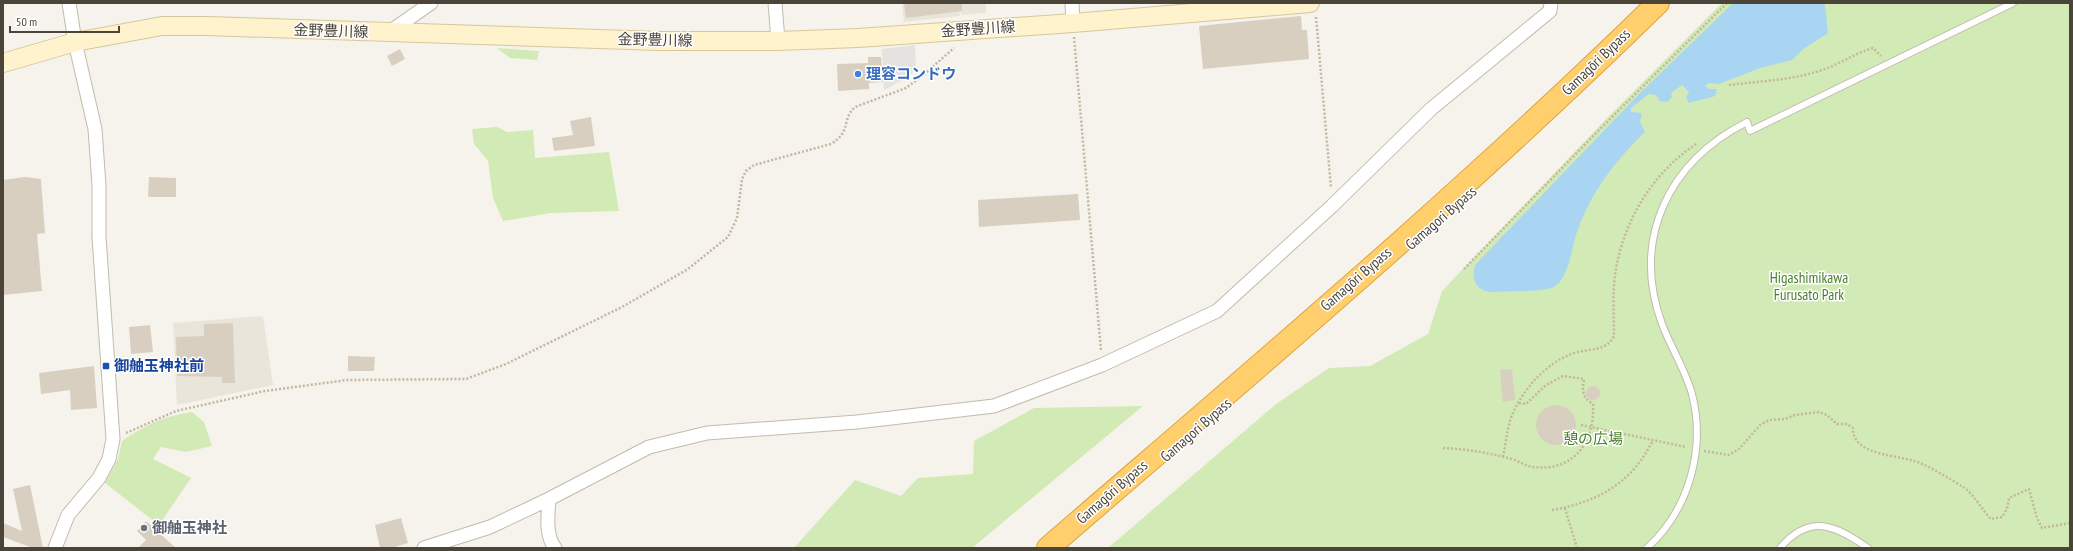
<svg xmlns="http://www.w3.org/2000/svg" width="2073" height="551" font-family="'PT Sans Narrow','Noto Sans JP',sans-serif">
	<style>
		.residential { fill: #eae5da }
		.green { fill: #d2eab5 }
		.parking { fill: #e5e3e0 }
		.water { fill: #a9d4f2 }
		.building { fill: #d8cfc1 }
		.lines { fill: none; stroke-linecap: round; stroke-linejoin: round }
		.lane-casing { stroke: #c2bbae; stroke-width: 8 }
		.street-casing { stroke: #c2bbae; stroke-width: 15 }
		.secondary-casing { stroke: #d6c79b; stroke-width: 20 }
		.highway-casing { stroke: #e0a43c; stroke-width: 24 }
		.path { stroke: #c4b79f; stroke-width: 2.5; stroke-dasharray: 2 2; stroke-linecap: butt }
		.lane { stroke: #fff; stroke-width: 6 }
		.street { stroke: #fff; stroke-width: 13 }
		.secondary { stroke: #fff3cd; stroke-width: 18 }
		.highway { stroke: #ffcf6e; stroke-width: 22 }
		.shop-dot { fill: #3f7fe0; stroke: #fff; stroke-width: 1.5 }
		.transit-dot { fill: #1a4fb4; stroke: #fff; stroke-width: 1.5 }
		.worship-dot { fill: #6b7280; stroke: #fff; stroke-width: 1.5 }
		.labels { text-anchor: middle; stroke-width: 3; stroke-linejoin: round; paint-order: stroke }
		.street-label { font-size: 15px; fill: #4b4439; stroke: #fff }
		.shop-label { font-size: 15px; font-weight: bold; fill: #366cbe; stroke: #fff; text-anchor: start }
		.park-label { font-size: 15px; fill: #4a7f2a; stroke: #fff }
		.transit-label { font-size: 15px; font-weight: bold; fill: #164399; stroke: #fff; text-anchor: start }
		.worship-label { font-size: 15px; font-weight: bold; fill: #5b616d; stroke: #fff; text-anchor: start }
	</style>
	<rect width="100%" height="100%" fill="#f6f3ec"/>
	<path class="residential" d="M902,3h56l2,13 -56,6z
		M960,3h26v10l-25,2z
		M263,316l10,69 -96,20 -4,-82z"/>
	<path class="green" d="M1722,3h348v545h-962l168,-144 53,-36 41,-2 58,-32 14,-43 165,-173z
		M497,48l42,3 -2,9 -27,-2z
		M497,127l10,5 26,-2 2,28 74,-6 10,59 -68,2 -48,8 -10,-23 -5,-37 -14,-17 -2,-15z
		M1143,406l-171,142h-178l61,-68 46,16 17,-18 55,-4 1,-33 60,-33z
		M192,412l12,10 8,24 -26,6 -25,-5 -8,12 38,19 -32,47 -54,-42 13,-24 4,-18c23,-16 42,-25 70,-29z"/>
	<path class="parking" d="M915,45l1,24 -9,9 -23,12 -2,-41z"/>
	<path class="water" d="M1733,3h89l3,2 3,28 -26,17 -10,10 -32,8 -41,16 -9,-1 -5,2 4,4h8l-2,7 -26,7 -3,-5 3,-6 -7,-7 -11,8 1,4 -5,5 -7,-1 -4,-6 -7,-1 -18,14v4l11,1 -2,9 5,10c-30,29 -54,60 -68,100 -6,16 -8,50 -26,56 -12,4 -46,3 -60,4 -15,-1 -20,-13 -16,-27l164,-171z"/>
	<path class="building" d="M904,3h58v8l-56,7z
		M1301,16l1,14h5l2,29 -106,10 -4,-43z
		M400,49l5,10 -13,7 -5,-10z
		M868,57h13l2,25 -14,1v6l-31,2 -1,-27 31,-1z
		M591,117l4,29 -41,5 -2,-13 21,-3 -3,-14z
		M25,177l16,2 4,54 -8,1 5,57 -39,4v-115z
		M149,177l27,1v19h-28z
		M1078,194l2,26 -101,7 -1,-27z
		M233,323l2,60h-13v-6l-45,-1 -1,-39 28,-1v-12z
		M150,325l3,27 -22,2 -2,-27z
		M348,356l27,1 -1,14h-26z
		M94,366l3,42 -26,2 -1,-20 -29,4 -2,-21z
		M1512,369l3,31 -12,2 -3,-32z
		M1586 393a7 7 0 1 1 14 0a7 7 0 1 1-14 0Z
		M1536 425a20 20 0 1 1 40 0a20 20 0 1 1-40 0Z
		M30,485l13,63h-10l-30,-11v-14l19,8 -9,-42z
		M401,518l7,25 -16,5h-12l-5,-23z
		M146,521l30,27h-38l8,-8 -9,-9z"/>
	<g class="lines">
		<defs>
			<path id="lane" d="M1647,548c42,-38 59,-99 45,-154 -7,-25 -21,-46 -30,-70 -31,-85 6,-162 85,-202l3,9 263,-128
				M1780,548c30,-35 55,-23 88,0"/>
			<path id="street" d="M775,3l3,38
				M1072,3l1,20
				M388,33l43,-30
				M549,499c-1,16 -4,36 6,49
				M55,548l13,-33 31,-37 10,-19 4,-20 -14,-202v-52l-4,-56 -20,-87 -6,-39
				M424,548l66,-21 59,-28 100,-52 58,-14 150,-11 137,-16 108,-41 115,-54 115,-105 99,-97 119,-98 1,-8"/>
			<path id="secondary" d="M3,63l72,-21 87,-16h45l452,15h119l80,-3 215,-15 237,-20"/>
			<path id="highway" d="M1048,548c206,-178 415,-354 610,-545"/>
		</defs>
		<use href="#lane" class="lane-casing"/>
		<use href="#street" class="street-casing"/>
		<use href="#secondary" class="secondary-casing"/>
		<use href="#highway" class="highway-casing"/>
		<path class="path" d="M1316,17l15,171
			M1074,37l27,314
			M1729,85c32,-4 66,-5 96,-16 16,-6 31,-16 48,-21l8,8
			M1464,269l137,-141 126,-125
			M1581,425l105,22
			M126,433l50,-22 89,-20 82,-11 119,-1 40,-15 116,-57 66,-38 40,-32 9,-19 5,-39 4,-8 8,-6 77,-21c21,-13 10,-24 24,-37l51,-19 15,-11 33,-29
			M1443,448c24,1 46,5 69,11 7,2 13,7 21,8 41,5 62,-25 60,-63 -11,-7 -11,-13 -9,-25l-21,-3 -17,9 -20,19 -7,-1
			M1704,451l25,4 10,-6 22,-25 9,-4 15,-1 10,-4 24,-3 8,3 10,9h10l6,4c-1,27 43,27 61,33 14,4 36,18 49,26 12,8 18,22 28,32l11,-2 5,-8 2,-11 20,-9 8,29 5,10 28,-5
			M1503,457c3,-14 4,-29 9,-42 12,-27 34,-52 62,-62 16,-5 32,-1 40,-17 0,-22 -2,-46 2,-67 9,-51 37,-96 80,-125
			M1565,508l12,40
			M1552,510c46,-8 80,-27 101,-70"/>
		<use href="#lane" class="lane"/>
		<use href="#street" class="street"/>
		<use href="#secondary" class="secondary"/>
		<use href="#highway" class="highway"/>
	</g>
	<circle class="shop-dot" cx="858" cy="74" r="4"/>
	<rect class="transit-dot" x="102" y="362" width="8" height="8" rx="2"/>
	<circle class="worship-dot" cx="144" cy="528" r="4"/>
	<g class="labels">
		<g class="street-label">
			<text transform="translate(978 29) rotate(-4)" y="5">金野豊川線</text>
			<text transform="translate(331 31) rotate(2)" y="5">金野豊川線</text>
			<text transform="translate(655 40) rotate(1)" y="5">金野豊川線</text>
			<text transform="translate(1596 62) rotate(-44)" y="5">Gamagōri Bypass</text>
			<text transform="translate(1441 218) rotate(-41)" y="5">Gamagori Bypass</text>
			<text transform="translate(1356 279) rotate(-41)" y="5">Gamagōri Bypass</text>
			<text transform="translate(1196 430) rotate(-41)" y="5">Gamagori Bypass</text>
			<text transform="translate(1112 492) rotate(-41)" y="5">Gamagōri Bypass</text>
		</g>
		<g class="shop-label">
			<text x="866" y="79">理容コンドウ</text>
		</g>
		<g class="park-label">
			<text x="1809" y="283">Higashimikawa<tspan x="1809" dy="17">Furusato Park</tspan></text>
			<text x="1593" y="444">憩の広場</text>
		</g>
		<g class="transit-label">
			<text x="114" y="371">御舳玉神社前</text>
		</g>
		<g class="worship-label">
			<text x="152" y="533">御舳玉神社</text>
		</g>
	</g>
	<rect width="2073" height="551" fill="none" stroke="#4b4439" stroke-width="8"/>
	<path d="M10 26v6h109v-6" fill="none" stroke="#4b4439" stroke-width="2"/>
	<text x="16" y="26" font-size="12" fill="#4b4439" stroke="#ffffff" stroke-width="3" paint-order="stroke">50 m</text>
</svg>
